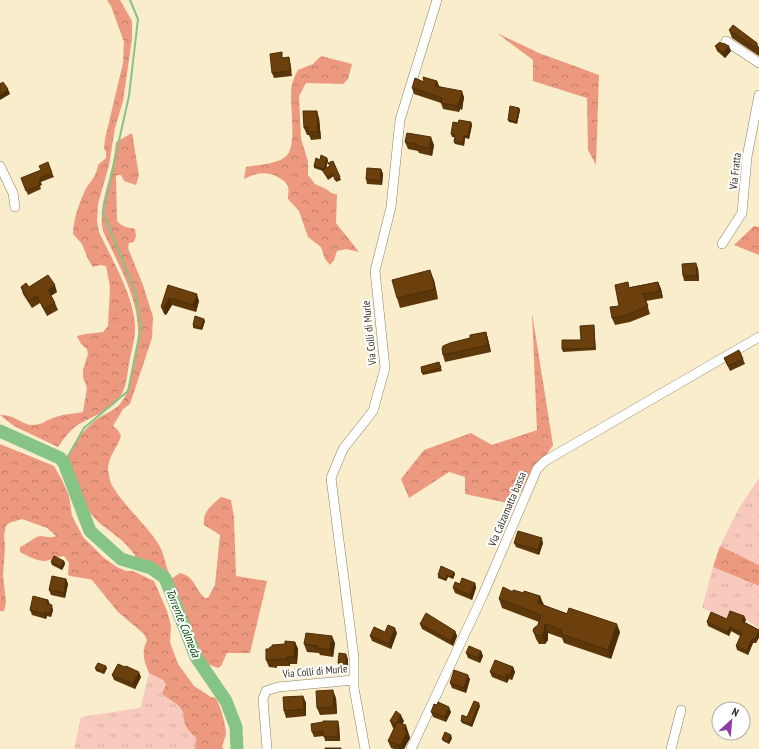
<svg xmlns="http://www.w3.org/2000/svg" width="759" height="749" font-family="'PT Sans Narrow',sans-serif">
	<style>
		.grass { fill: url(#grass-tufts) }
		.forest { fill: url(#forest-crowns) }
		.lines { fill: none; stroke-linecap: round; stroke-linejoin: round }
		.stream { stroke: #86c486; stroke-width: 2 }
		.river { stroke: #86c486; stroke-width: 13 }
		.minor-casing { stroke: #8c8263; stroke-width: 10 }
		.minor { stroke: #fff; stroke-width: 9 }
		.wall { fill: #5c370a }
		.shaded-wall { fill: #4b2d08 }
		.building { fill: #6b400c; stroke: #4b2d08 }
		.labels { text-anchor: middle; stroke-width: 4; stroke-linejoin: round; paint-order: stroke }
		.street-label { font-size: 11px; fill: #342f22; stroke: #fff }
		.water-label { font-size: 12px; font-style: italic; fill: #004407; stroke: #fff }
	</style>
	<defs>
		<pattern id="grass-tufts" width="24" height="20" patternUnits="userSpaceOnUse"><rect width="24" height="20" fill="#f8cabd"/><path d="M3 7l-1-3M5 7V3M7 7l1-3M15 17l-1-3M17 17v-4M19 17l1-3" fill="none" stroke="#d5aea2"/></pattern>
		<pattern id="forest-crowns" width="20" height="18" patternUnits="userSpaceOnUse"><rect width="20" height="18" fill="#ed9980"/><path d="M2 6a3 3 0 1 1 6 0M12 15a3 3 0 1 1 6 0" fill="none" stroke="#c17d68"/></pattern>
	</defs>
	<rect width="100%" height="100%" fill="#f9edcc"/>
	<path class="grass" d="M759,478v87l-39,-19 19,-38z
		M713,567l46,19v42l-13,-8 -16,-1 -28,-11z
		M149,673c17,7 17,9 19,26l14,10 2,6v6l4,9 8,8 -1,11h-121l7,-32 58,-9 2,-2z"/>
	<path class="forest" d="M107,0h13l12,21v18l-9,62 -8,27 -6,37 -11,39 -1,17 2,11c13,28 36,66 36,96 0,13 -4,24 -6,36 -2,13 -3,27 -12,37 -8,10 -23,15 -34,21 -11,5 -18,15 -25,25l-44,-21 -14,-11c14,-1 23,10 32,10 11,0 12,-4 21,-7 9,-4 20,-4 30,-6l4,-24 -4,-11v-7l5,-16 -1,-5 -6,-5 -4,-8 8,-2 18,-2 5,-6 2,-39 -4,-21 -6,-1 -7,2 -5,-8 -6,-15 -9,-10c0,-11 5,-28 10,-39 4,-11 14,-18 15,-30l8,-7v-7l-2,-2 1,-10 18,-76 1,-21 -13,-36z
		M497,33l42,20 60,22 -3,90 -8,-15 -1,-52 -54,-17v-21z
		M321,56l31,8 -4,15 -5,5 -37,-1 -7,13 2,43 7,22v14l7,9 11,5 7,5h4l-1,29 23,29 -13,-3 -9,2 -3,9 -4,5 -5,-6 -4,-12 -13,-10 -9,-26 -11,-12c0,-4 1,-10 0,-13 -1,-3 -4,-5 -7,-7 -12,-8 -24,-7 -37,0l2,-12c11,-2 31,-3 39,-10 14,-9 3,-56 7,-72 1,-5 3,-10 6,-15l15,-6z
		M132,133l7,42 -3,10 -12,-4 -3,-6h-3l-2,1 1,45c6,7 11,6 18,8l1,7 -2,6 -5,1 -1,5 15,37 10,32 -1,21 -22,66 -7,5 -10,17 5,4 3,6c-3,11 -13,20 -13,34 1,5 2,13 5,17 12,20 33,37 46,58 5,8 6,19 10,28l-6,6 -5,-4 -17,-7c-3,-7 -6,-14 -11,-19 -11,-14 -28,-21 -39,-35 -6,-9 -8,-20 -19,-23l-9,-26c9,-18 18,-34 34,-46 7,-5 17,-8 23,-15 10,-12 10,-26 13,-40 2,-12 6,-24 5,-36 -1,-33 -22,-68 -35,-97 -4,-20 2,-36 7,-55 3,-12 5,-23 6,-34z
		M754,226l5,1v28l-25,-10z
		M532,313l21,132 -40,59 -48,-10v-17l-16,-5 -40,26 -8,-19 23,-29 47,-17 21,12 45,-15z
		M0,444l54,22 8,14 7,16 3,20 11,21 21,21 13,9 9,4h7l21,10 13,30 4,15 -1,16 8,22 16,22 17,11 5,1c5,10 9,24 10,35 0,6 -5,10 -3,16h-28l1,-11c-5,-5 -12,-11 -12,-19 -1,-3 0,-6 -2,-9 -2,-5 -15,-11 -20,-17l4,-8 -3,-5 -14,-7c-5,-12 -8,-20 -2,-33l-3,-6 -26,-22 -26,-32c-8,-3 -16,-2 -24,-5l1,-12 -5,-7c-7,1 -13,4 -19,5 -8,0 -18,-5 -25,-9v-5c6,-2 14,-10 20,-11 7,0 8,3 16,0l-9,-8 -25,-9 -13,4 -3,3 -2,9 1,12 -2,28 3,27 -2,9h-4z
		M221,497l10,3 3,17 2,59 31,5 -17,72h-23l-6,13 -3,2 -16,-6 -3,5 -9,-23 -8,-21 -13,-20 -5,-13 3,-8 13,-9c16,4 14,16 25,25h3l7,-13 5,-50 -16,-10c-2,-13 8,-20 17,-28z
		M720,546l39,19v21l-46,-19z"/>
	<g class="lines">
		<path class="stream" d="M64,463l20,-35 44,-37 13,-64 -5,-33 -33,-82 26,-116 9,-77 -8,-19"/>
		<path class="river" d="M0,431l60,27 4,5 26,68 31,28 30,9 14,10 31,79 30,44 10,26 1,22"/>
		<defs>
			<path id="minor" d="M726,41l33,22
				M0,166l13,27 2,14
				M722,244l20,-31 5,-56 12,-62
				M267,749l-4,-50 3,-8 12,-4 76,-7
				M365,749l-11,-61v-30l-23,-180 12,-29 30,-38 12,-43 -10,-97 16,-64 9,-87 37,-120
				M411,749l72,-154 54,-126 8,-8 214,-124
				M671,749l10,-39"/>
		</defs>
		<use href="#minor" class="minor-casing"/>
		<use href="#minor" class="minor"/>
	</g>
	<path class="wall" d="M729,30l28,13 2,5v8l-27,-18z
		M715,46l16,5 -6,7 -8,-7z
		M284,58l6,4 2,14 -18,2 -2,-5z
		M437,81l2,5 25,11 -2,13 -2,-1 -1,3 -16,-3 -2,-6 -27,-9 -2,-6 12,-6z
		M519,108l1,2 -3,14 -8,-2 -1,-2z
		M319,118l2,21 -10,1 -2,-5h-2l-3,-7z
		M471,122l1,3 -3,14 -4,-1 -1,8 -9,-2 -1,-2 1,-5h-3l-1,-3 7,-11z
		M405,142l29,3 -2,11 -13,-3 -1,-2 -10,-2z
		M327,158l1,3 -2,7 4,-2 3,-5 8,19 -5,2 -2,-6 -6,4 -5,-9 -9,-3v-2l6,-6z
		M381,169l2,5 -1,11 -15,-1 -1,-5z
		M52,173l2,4 -13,5 1,3 -2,1 1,3 -13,6 -7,-17z
		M698,268l1,13h-15l-1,-5z
		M434,280l4,19 -38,9 -3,-10z
		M658,282l3,7 2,9 -17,3 4,13 -20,8 -15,3 -3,-7 18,-31z
		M168,285l31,16 -3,11 -24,-7 -6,10 -2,-1 -3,-7z
		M21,287h8l28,5 -6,4 4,7 3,7 -11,6 -7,-13 -8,5 -9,-14z
		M205,321l-3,9 -9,-2v-3z
		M594,325v2l2,23 -33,2 -1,-3 19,-9z
		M486,332l2,7 3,13 -46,10 -2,-7 27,-17z
		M724,358l19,1 2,5 -15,7z
		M440,365l2,6 -19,4 -1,-2z
		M514,543h29l-4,12 -23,-8z
		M64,561l1,3 -3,6 -10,-5 -1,-3z
		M454,572l1,2 -2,5 -5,-2 -2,4 -8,-3v-3z
		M66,579l2,5 -3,14 -14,-3 -2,-5z
		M475,583l1,5 -4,12 -17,-7 -2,-5 7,-4z
		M513,592l27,4 3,9 77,27 -9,27 -47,-16 -2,-5 -14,-5v7l-3,4h-6l-3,-5 -3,-8 5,-6 1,-3 -37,-14 -3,-9z
		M48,600l1,5 4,5 -2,7 -4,-1 -1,3 -14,-4 -2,-5z
		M744,616l2,4 -2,3 15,7 -3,13h-3l-5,12 -11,-5 -1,-4 4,-10 -9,-5 -2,5 -21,-10 -1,-4z
		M420,624l35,7 2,5 -4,10 -31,-17z
		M385,632l12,1 -6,16 -19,-8 -2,-5z
		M295,642l3,7 -1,15h-7v2h-13v2l-8,-1 -3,-7 3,-11 3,-2z
		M335,643l-2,14 -13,-2 -1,-2 -12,-1 -3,-8z
		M481,651l2,5 -3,7 -12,-5 -2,-5z
		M348,659v10l-8,-1 -2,-5z
		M513,667l2,5 -3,8 -3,-1 -2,4 -15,-6 -2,-5z
		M95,668h12l-3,6 -8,-3z
		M112,675l29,2 -6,12 -21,-9z
		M470,679l-4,14 -14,-5 -2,-5z
		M303,696l3,7v13l-20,2 -2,-7z
		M336,698l1,16 -17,1 -3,-7z
		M437,705l14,7 -5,10 -13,-5 -2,-5z
		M480,706l-8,21 -10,-4 -1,-2 6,-4z
		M390,721h14l-2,3 6,8 2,6 -6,11h-10l-3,-1 -3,-7 6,-12 -1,-1z
		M339,725l1,16h-15l-1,-5 -10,1 -2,-5z
		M452,738l-3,6 -6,-3 -1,-2z"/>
	<path class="shaded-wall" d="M729,46l2,5 -6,7 -2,-5z
		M437,81l2,6 -4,-1z
		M8,89l2,5 -10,6v-5z
		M462,91l2,6 -2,13 -3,-6z
		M458,103l2,6 -1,3 -2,-6z
		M519,108l1,2 -3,14 -1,-2z
		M317,111l2,7 2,21 -3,-7z
		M471,122l1,3 -3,14 -1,-3z
		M464,136l1,2 -1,8 -1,-3z
		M431,137l3,8 -2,11 -3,-8z
		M327,158l1,3 -3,11 -1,-3z
		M381,169l2,5 -1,11 -2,-4z
		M696,263l2,5 1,13 -2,-5z
		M430,270l4,10 4,19 -3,-10z
		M658,282l3,7 2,9 -3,-7z
		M55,285l2,7 -7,4 -2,-6z
		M197,294l2,7 -3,11 -3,-7z
		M169,298l3,7 -6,10 -2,-7z
		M204,319l1,2 -3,9 -1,-2z
		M486,332l2,7 3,13 -3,-7z
		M542,538l1,5 -4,12 -1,-5z
		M64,561l1,3 -3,6 -1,-3z
		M454,572l1,2 -2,5 -1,-2z
		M447,575l1,2 -2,4 -1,-2z
		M66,579l2,5 -3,14 -1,-5z
		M475,583l1,5 -4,12 -2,-5z
		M540,596l4,9 -3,7 -3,-9z
		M48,600l2,4 -2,5 -1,-5z
		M52,605l1,5 -2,7 -1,-4z
		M45,612l2,4 -1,3 -2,-5z
		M744,616l2,4 -3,5 -1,-4z
		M545,624l3,9v7l-3,4 -3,-9z
		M617,624l3,8 -9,27 -3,-9z
		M730,627l1,4 -2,5 -2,-4z
		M395,628l2,5 -6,16 -2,-5z
		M759,630v8l-3,5 -1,-4z
		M455,631l2,5 -4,10 -2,-5z
		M332,636l3,7 -2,14 -3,-7z
		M752,639l1,4 -5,12 -1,-4z
		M295,642l3,7 -1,15 -3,-7z
		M481,651l2,5 -3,7 -2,-5z
		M346,654l2,5v10l-2,-5z
		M287,656l3,8v2l-3,-7z
		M106,666l1,2 -3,6 -1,-2z
		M513,667l2,5 -3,8 -2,-5z
		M139,672l2,5 -6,12 -2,-5z
		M507,674l2,5 -2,4 -1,-5z
		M468,675l2,4 -4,14 -2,-5z
		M333,690l3,8 1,16 -3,-7z
		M303,696l3,7v13l-2,-7z
		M479,703l1,3 -8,21 -1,-3z
		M449,707l2,5 -5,10 -1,-5z
		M401,715l3,6 -4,7 -3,-6z
		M338,721l1,4 1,16 -2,-5z
		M406,725l4,13 -6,11h-2l-1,-4 3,-16z
		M451,735l1,3 -3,6 -1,-2z
		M399,744l2,5h-2l-1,-4z"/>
	<path class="building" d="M733,25l24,18 -1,2 3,3v2l-30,-20z
		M720,42l2,2 1,-1 6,3 -6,7 -8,-7z
		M282,52v6l7,-1 2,14 -19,2 -2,-19z
		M423,77l14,4 -2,5 27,5 -3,13 -1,-1 -1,3 -16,-3 1,-5 -30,-10 3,-10 9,4z
		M3,82l5,7 -8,6v-11z
		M510,106l9,2 -3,14 -8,-2z
		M303,111h14l1,21h-10v-5l-4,1z
		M459,120l12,2 -3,14h-4l-1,7 -9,-1 1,-7 -4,-1 2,-12 5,1z
		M407,133l24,4 -2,11 -12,-2v-2l-12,-2z
		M321,155l6,3 -3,11 -10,-3 2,-8 4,2z
		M333,161l7,16 -5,3 -2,-6 -6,3 -5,-7 8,-4 -2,-3z
		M48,162l4,11 -12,5 1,3 -2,1 1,3 -14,6 -5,-13 20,-8 -2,-4z
		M367,168l14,1 -1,12 -14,-2z
		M696,263l1,13h-14l-1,-12z
		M430,270l5,19 -38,9 -5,-18z
		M48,275l7,10 -7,5 7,13 -11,6 -7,-13 -8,5 -8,-14 5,-4 3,4z
		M628,282l1,6 29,-6 2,9 -17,3 5,12 -21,9 -15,3 -2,-11 9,-1 -4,-21z
		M168,285l29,9 -4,11 -24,-7 -5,10 -3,-1z
		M195,316l9,3 -3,9 -8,-3z
		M594,325l1,23 -33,1v-9h19l-1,-14z
		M486,332l2,13 -45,10 -1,-6 1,-3 7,-3 20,-5v-3z
		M739,350l4,9 -15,7 -4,-8z
		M439,362l2,6 -19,5 -1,-6z
		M518,531l24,7 -4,12 -24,-7z
		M54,556l10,5 -3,6 -10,-5z
		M441,566l13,6 -2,5 -5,-2 -2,4 -7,-4z
		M52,576l14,3 -2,14 -15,-3z
		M462,578l13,5 -5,12 -17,-7 2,-6 5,2z
		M503,587l10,5v-2l11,3v-2l16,5 -2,7 29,11 2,-6 48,16 -9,26 -47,-16 1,-4 -17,-6 -1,8 -2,3h-6l-3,-4 1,-3 4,-3 3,-10 -42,-16z
		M33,596l15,4 -1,4 5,1 -2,8 -5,-1 -1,2 -14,-4z
		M730,611l14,5 -2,5 17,9 -4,9h-3l-5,12 -11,-5 6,-13 -12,-6 -3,5 -20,-10 4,-10 16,7z
		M426,613l29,18 -4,10 -31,-17z
		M388,625l7,3 -6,16 -19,-8 4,-9 11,5z
		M306,633l26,3 -2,14 -13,-2 1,-2 -14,-2z
		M285,641l10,1 -1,15 -7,-1v3h-12v1h-9v-11h3l1,-2h2v-2l13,-1z
		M469,646l12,5 -3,7 -12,-5z
		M339,653l7,1v10l-8,-1z
		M495,660l18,7 -3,8 -3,-1 -1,4 -16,-6z
		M98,663l8,3 -3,6 -8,-4z
		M118,664l7,3 1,-1 13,6 -6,12 -21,-9z
		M454,670l14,5 -4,13 -14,-5z
		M333,690l1,17 -17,1 -1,-17z
		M303,696l1,13 -20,2 -1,-14z
		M474,701l5,2 -8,21 -10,-3 1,-6 5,2z
		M438,702l11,5 -4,10 -14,-5 3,-8 3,1z
		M396,711l5,4 -4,7 9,3 -2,4 3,2 -6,14 -2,-1 -1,1 -10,-4 9,-19 -1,2 -6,-3z
		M323,721h15v15l-14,1 -1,-6 -11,1 -1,-8 12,-2z
		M445,732l6,3 -3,7 -6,-3z
		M325,748h16v1h-16z"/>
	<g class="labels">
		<g class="street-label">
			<text transform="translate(735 171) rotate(-84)" y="4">Via Fratta</text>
			<text transform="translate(369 333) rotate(-96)" y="4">Via Colli di Murle</text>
			<text transform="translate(507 509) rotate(-67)" y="4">Via Calzamatta bassa</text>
			<text transform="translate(315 671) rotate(-5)" y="4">Via Colli di Murle</text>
		</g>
		<g class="water-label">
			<text transform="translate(183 623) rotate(68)" y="4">Torrente Colmeda</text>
		</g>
	</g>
	<g transform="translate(731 721) rotate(26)"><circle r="19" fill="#ffffff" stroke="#aeaca7"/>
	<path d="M0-3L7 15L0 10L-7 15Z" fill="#8f3caa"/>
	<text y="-6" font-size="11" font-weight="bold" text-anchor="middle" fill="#342f22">N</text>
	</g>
</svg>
